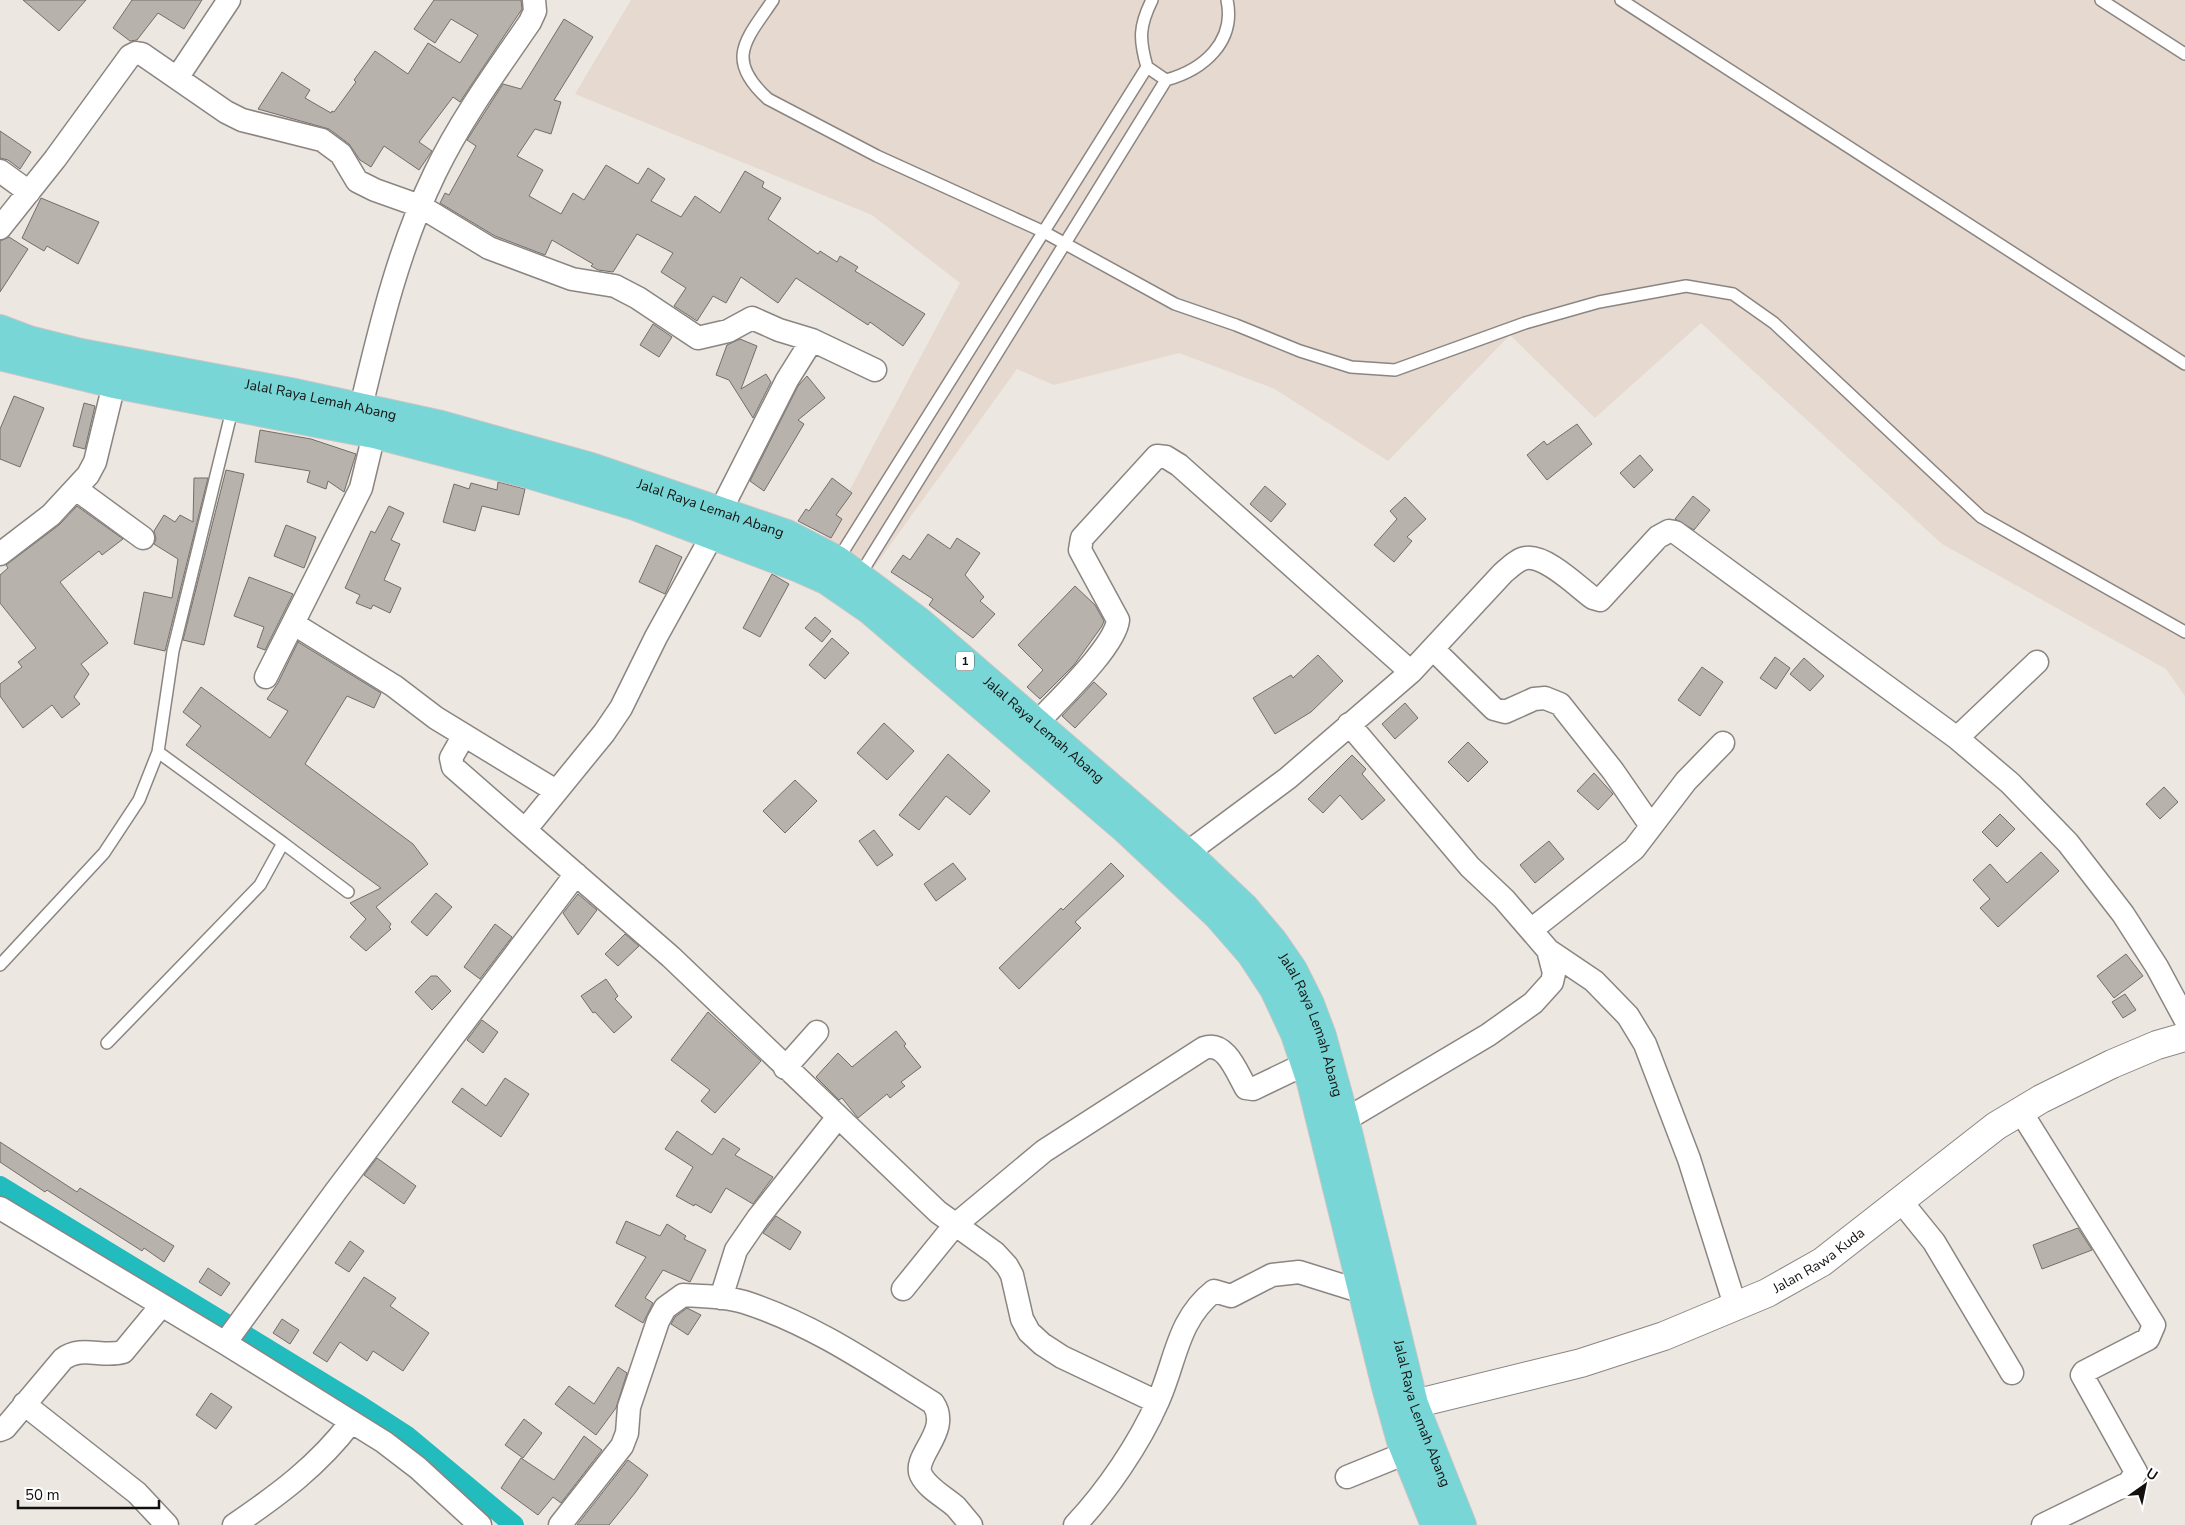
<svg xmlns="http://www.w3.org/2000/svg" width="2185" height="1525" font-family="'Nunito Sans',sans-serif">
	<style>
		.built { fill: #e6d9cf }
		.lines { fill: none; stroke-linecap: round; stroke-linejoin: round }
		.canal { stroke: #23bcbe; stroke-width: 20 }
		.building { fill: #b8b2ad; stroke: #746e6a }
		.service-casing { stroke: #8b8581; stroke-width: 14 }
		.minor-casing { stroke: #8b8581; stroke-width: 25 }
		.tertiary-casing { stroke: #8b8581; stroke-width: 30 }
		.trunk-casing { stroke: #c6c6c5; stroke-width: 30 }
		.service { stroke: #fff; stroke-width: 11 }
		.minor { stroke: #fff; stroke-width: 22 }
		.tertiary { stroke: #fff; stroke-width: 28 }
		.trunk { stroke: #78d6d6; stroke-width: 28 }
		.labels { text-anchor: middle; stroke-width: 5; stroke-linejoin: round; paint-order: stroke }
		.shield { fill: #fff; stroke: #5a5857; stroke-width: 1 }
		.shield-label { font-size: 12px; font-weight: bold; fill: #13110f }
		.street-label { font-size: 14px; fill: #13110f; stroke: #fff }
	</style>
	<rect width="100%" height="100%" fill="#ede7e2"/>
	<path class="built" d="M631,0h1554v696l-19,-27 -224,-125 -241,-221 -106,95 -85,-83 -122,126 -115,-73 -94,-35 -125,32 -37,-16 -147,204 -47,-33 137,-257 -88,-68 -297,-121z"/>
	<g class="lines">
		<path class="canal" d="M0,1186l356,217 51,33 107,89"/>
	</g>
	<path class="building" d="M23,0h63l-27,31z
		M132,0h70l-18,29 -26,-16 -21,27 -7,1 -17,-13z
		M434,0h87l1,9 -62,93 -7,-5 -34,45 13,9 -13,19 -35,-24 -13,21 -11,-7 -11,-16 -20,-15 -71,-20 24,-37 28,18 -5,8 26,15 1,-2 2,1 22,-30 -2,-2 21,-29 33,23 20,-31 32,20 18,-28 -27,-16 -16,24 -21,-14z
		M564,19l29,18 -39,63 7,2 -10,32 -16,-5 -18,27 26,14 -14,26 32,18 12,-21 11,7 22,-35 32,19 10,-16 17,11 -14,22 30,16 14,-21 25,17 25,-42 19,11 -2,5 19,11 -13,21 50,35 2,-3 17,11 3,-6 18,11 -3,4 70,43 -22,32 -33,-24 -2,3 -72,-47 -18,25 -37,-26 -15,26 -13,-7 -16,25 -23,-15 12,-18 -25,-16 12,-19 -36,-19 -24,38 -15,-2 -7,-4 2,-2 -41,-24 -7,15 -50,-19 -55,-33 5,-10 4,2 27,-49 -9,-6 36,-56 18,5z
		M0,131l31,21 -11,17 -12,-9 -8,-2z
		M41,198l58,24 -21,42 -31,-18 -3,5 -22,-13z
		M9,237l19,12 -28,43v-51z
		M653,324l19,13 -13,20 -19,-12z
		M740,339l17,7 -16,43 25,-15 5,8 -18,36 -24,-38 -13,-5 11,-30z
		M807,376l18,22 -27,22 6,4 -40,67 -14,-10 48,-95z
		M14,396l30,12 -24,59 -20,-8v-30z
		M84,403l11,3 -10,43 -12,-3z
		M1577,424l15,20 -45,36 -20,-25 17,-14 3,4z
		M260,430l51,9 45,15 -12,38 -16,-11 -2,8 -19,-7 3,-11 -55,-9z
		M1640,455l13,15 -19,18 -14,-15z
		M226,470l18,4 -40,171 -21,-5z
		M194,478h14l-43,173 -31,-7 10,-52 28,6 6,-39 -24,-15 2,-5 -2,-8 10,-16 11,7 5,-7 13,7z
		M832,478l20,15 -16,22 6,4 -11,19 -33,-17 8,-12 3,2z
		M498,482l27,7 -6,26 -37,-9 -7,25 -32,-9 11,-38 15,5 2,-6 26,7z
		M1265,486l21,18 -15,18 -21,-18z
		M1693,496l17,14 -16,20 -19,-11z
		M1405,497l21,22 -19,18 5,4 -18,21 -20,-17 23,-26 -7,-8z
		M77,506l46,33 -21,16 -3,-4 -39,31 48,61 -27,21 8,10 -15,23 6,7 -18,14 -10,-13 -29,23 -23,-32v-12l22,-17 -4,-5 18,-14 -36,-45v-28l8,-7 -2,-3 53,-40z
		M389,506l15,7 -13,27 9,4 -16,36 17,8 -11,25 -17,-8 -2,4 -15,-6 4,-8 -15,-7 26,-57 4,2z
		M286,525l30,12 -12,31 -30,-12z
		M928,534l22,15 7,-11 23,15 -15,22 19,22 -4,4 15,13 -22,24 -44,-33 4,-6 -42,-27 12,-17 7,5z
		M656,545l26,12 -17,37 -26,-12z
		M772,574l17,10 -29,53 -17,-9z
		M249,577l44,17 -28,56 -8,-3 7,-20 -30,-11z
		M1075,586l20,19 9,16 -2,5 -28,39 -34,34 -13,-12 16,-17 -25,-25z
		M815,617l16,14 -9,11 -17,-14z
		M832,638l17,15 -24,26 -16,-14z
		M298,642l83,51 -7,15 -27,-12 -42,68 108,80 15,20 -52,43 15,17 -2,3 2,2 -25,22 -16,-14 16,-18 -16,-16 31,-15 -195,-143 15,-19 -18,-14 18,-25 69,51 18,-27 -21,-12 11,-16z
		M1318,655l25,26 -32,31 -36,22 -22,-36 38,-23 2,3z
		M1775,657l15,11 -14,21 -16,-11z
		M1804,658l20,18 -14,15 -20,-17z
		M1702,667l21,15 -23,34 -22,-16z
		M1094,682l13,12 -32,34 -13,-12z
		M1405,703l13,15 -23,21 -13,-15z
		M884,723l30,28 -27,29 -30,-27z
		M1468,742l20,20 -20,20 -20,-20z
		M948,754l42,37 -20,24 -24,-19 -27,34 -20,-15z
		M1352,755l14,14 -4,5 23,26 -23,20 -22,-25 -17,18 -15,-14z
		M1594,773l19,21 -15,16 -21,-19z
		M795,780l22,21 -32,32 -22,-22z
		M2164,787l14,15 -18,17 -14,-15z
		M2000,814l15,15 -18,18 -15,-15z
		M874,830l19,25 -16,11 -18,-25z
		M1549,841l15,18 -29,24 -15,-18z
		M2041,852l18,19 -61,56 -18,-19 10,-9 -17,-19 17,-16 17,19z
		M953,863l13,16 -30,22 -12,-17z
		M1111,863l13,13 -49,46 6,6 -62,61 -20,-21 62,-60 2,2z
		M436,893l16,14 -25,29 -16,-14z
		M578,894l19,16 -19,25 -15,-22z
		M495,924l17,13 -32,42 -16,-12z
		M625,934l14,12 -21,20 -13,-12z
		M2126,954l17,22 -29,22 -17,-22z
		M431,976h6l14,15 -19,19 -17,-18z
		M606,979l12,17 -3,3 17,18 -18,16 -19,-21 -2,1 -12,-17z
		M2125,994l11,16 -13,8 -11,-16z
		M708,1012l53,49 -46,52 -14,-12 9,-11 -39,-30z
		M482,1020l16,12 -15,21 -16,-13z
		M896,1031l10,13 -2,2 17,21 -20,15 4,4 -15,12 -3,-4 -29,24 -16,-20 -3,2 -23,-23 22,-24 14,14z
		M505,1078l24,16 -28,43 -49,-35 10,-14 24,18z
		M677,1131l35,24 11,-17 17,11 -5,6 38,22 -20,27 -27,-16 -15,25 -16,-9 -1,2 -18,-10 17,-29 -28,-18z
		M0,1142l77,50 3,-4 94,58 -10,16 -20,-14 -2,3 -95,-61 -2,2 -45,-30z
		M377,1158l39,28 -12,18 -40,-29z
		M776,1216l25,16 -11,18 -27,-17z
		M626,1221l34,15 7,-12 19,12 -2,3 22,11 -16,32 -27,-12 -18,28 8,5 -10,20 -28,-17 31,-49 -30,-14z
		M2078,1228l14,22 -50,19 -9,-24z
		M350,1241l14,10 -15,21 -14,-9z
		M208,1268l22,15 -9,13 -22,-14z
		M364,1277l32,21 -6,8 39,27 -26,38 -30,-20 -6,10 -27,-19 -13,20 -14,-9z
		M687,1308l14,7 -13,20 -17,-11 4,-7z
		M282,1319l17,11 -9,14 -17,-11z
		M618,1367l9,6 -11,35 -20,27 -41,-31 14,-18 25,18z
		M211,1393l21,14 -16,22 -20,-14z
		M524,1419l18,14 -19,25 -18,-13z
		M584,1436l18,14 -41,53 -8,-6 -15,18 -37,-27 20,-30 33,22z
		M628,1460l20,15 -13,18 -26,32h-32z"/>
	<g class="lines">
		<defs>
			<path id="service" d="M773,0c-27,40 -49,59 -5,99l109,57 165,75 133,73 61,21 64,26 51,16 44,3 130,-47 74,-21 87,-16 47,8 41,29 207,194 204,115
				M1152,0c-13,26 -13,39 -5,67l19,13
				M1621,0l564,364
				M2101,0l84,54
				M837,561l310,-494
				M858,578l308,-498c37,-10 70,-38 61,-80
				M283,843l65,49
				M0,965l104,-112 35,-53 19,-48 15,-101 60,-245
				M107,1043l153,-158 23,-42 -125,-91"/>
			<path id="minor" d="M177,78l52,-78
				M0,171l29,21
				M0,228l55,-69 75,-103 6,-3 6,1 84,58 16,8 80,20 19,14 16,27 18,9 45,16 69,42 83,31 43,7 23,12 60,40 30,-7 24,-13 27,12 33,10 63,30
				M361,407c19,-80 38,-160 74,-234 26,-54 62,-103 95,-151l5,-11 -1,-11
				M76,489l67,49
				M721,510l66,-130 25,-40
				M713,534l-57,103 -35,71 -17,25 -79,97 146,127 267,255 57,41 12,13 5,9 10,44 7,13 13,12 20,13 95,45
				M0,554l51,-39 37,-40 7,-13 19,-78
				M294,624l100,62 42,32 120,73
				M1433,649l61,60 11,3 29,-13 11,-1 15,6 53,67 38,55
				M266,677l95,-189 13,-54
				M1037,723c20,-22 78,-76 81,-103l-38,-70 2,-12 75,-82 9,1 13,8 232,207
				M464,735l-13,23 2,9 72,63
				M1957,738l80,-76
				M1187,853l101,-75 123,-106 92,-99c7,-6 15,-14 23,-15 20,-3 52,29 67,40l7,2 58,-63 11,-6 6,1 282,206 53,45 58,60 55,71 34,53 28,52
				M1531,930l103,-81 52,-68 37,-38
				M1548,950l46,31 34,35 17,28 44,115 46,146
				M785,1068l32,-36
				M2021,1112l133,213 -6,14 -64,33 -2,3 54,97 -7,11 -86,42
				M1345,1120l143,-85 45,-32 19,-21 2,-9 -6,-23 -44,-51 -34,-32 -121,-143
				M1900,1200l34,42 78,131
				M0,1208l225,135 159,99 34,26 62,57
				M903,1289l51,-63 90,-75 160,-103c22,-8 33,25 42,40l7,1 52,-25
				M721,1298l15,-48 22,-32 80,-101
				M225,1343l111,-152 240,-317
				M24,1404l113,89 30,32
				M0,1430l5,-2 58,-69c19,-14 39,-1 60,-7l38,-46
				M1347,1477l59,-24
				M234,1525c43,-29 85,-60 117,-103
				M560,1525l62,-79 5,-13 2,-26 29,-86 7,-13 18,-13c20,1 42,1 61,7 69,22 128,63 189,101 19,28 -21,53 -12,72 7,14 24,22 35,32 5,6 10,12 15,18
				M1075,1525c32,-34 64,-81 83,-124 18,-40 19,-81 56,-110l17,5 41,-21 27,-3 64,20"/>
			<g id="tertiary">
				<path id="s1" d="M1414,1404l167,-41 83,-27 103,-43 55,-31 174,-136 45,-27 71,-35 45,-19 28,-8"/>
			</g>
			<g id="trunk">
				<path id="s2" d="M0,329l29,11 52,13 209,39 151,33 150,42 196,67 50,26 83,62 267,231 58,55 28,33 20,29 17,34 12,32 23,84 69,284 48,121"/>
				<path d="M0,356l114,28 260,50 154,40 104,31 167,63 27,12 45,31 253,217 93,87 34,39 23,35 21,45 16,48 75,305 15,54 34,84"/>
			</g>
		</defs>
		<use href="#service" class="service-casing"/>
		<use href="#minor" class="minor-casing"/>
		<use href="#tertiary" class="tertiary-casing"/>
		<use href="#trunk" class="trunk-casing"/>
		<use href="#service" class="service"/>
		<use href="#minor" class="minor"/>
		<use href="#tertiary" class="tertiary"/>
		<use href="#trunk" class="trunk"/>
	</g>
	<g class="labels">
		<rect class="shield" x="956" y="651.5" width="18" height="19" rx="4"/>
		<g class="shield-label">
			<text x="965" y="665">1</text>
		</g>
		<g class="street-label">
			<text dy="5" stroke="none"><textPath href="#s2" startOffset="329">Jalal Raya Lemah Abang</textPath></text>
			<text dy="5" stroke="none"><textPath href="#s2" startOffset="734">Jalal Raya Lemah Abang</textPath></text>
			<text dy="5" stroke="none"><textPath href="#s2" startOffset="1139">Jalal Raya Lemah Abang</textPath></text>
			<text dy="5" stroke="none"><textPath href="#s2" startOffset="1544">Jalal Raya Lemah Abang</textPath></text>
			<text dy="5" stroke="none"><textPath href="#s1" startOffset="432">Jalan Rawa Kuda</textPath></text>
			<text dy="5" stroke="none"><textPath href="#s2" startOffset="1949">Jalal Raya Lemah Abang</textPath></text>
		</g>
	</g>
	<g transform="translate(2145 1485) rotate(33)" stroke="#ffffff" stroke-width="4" paint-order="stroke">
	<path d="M0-4L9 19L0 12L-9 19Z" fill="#13110f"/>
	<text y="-8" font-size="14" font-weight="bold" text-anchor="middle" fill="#13110f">U</text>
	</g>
	<path d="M18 1500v8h141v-8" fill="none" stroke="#13110f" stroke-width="2.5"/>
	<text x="25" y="1500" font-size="15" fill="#13110f" stroke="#ffffff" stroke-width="4" paint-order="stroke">50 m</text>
</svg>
